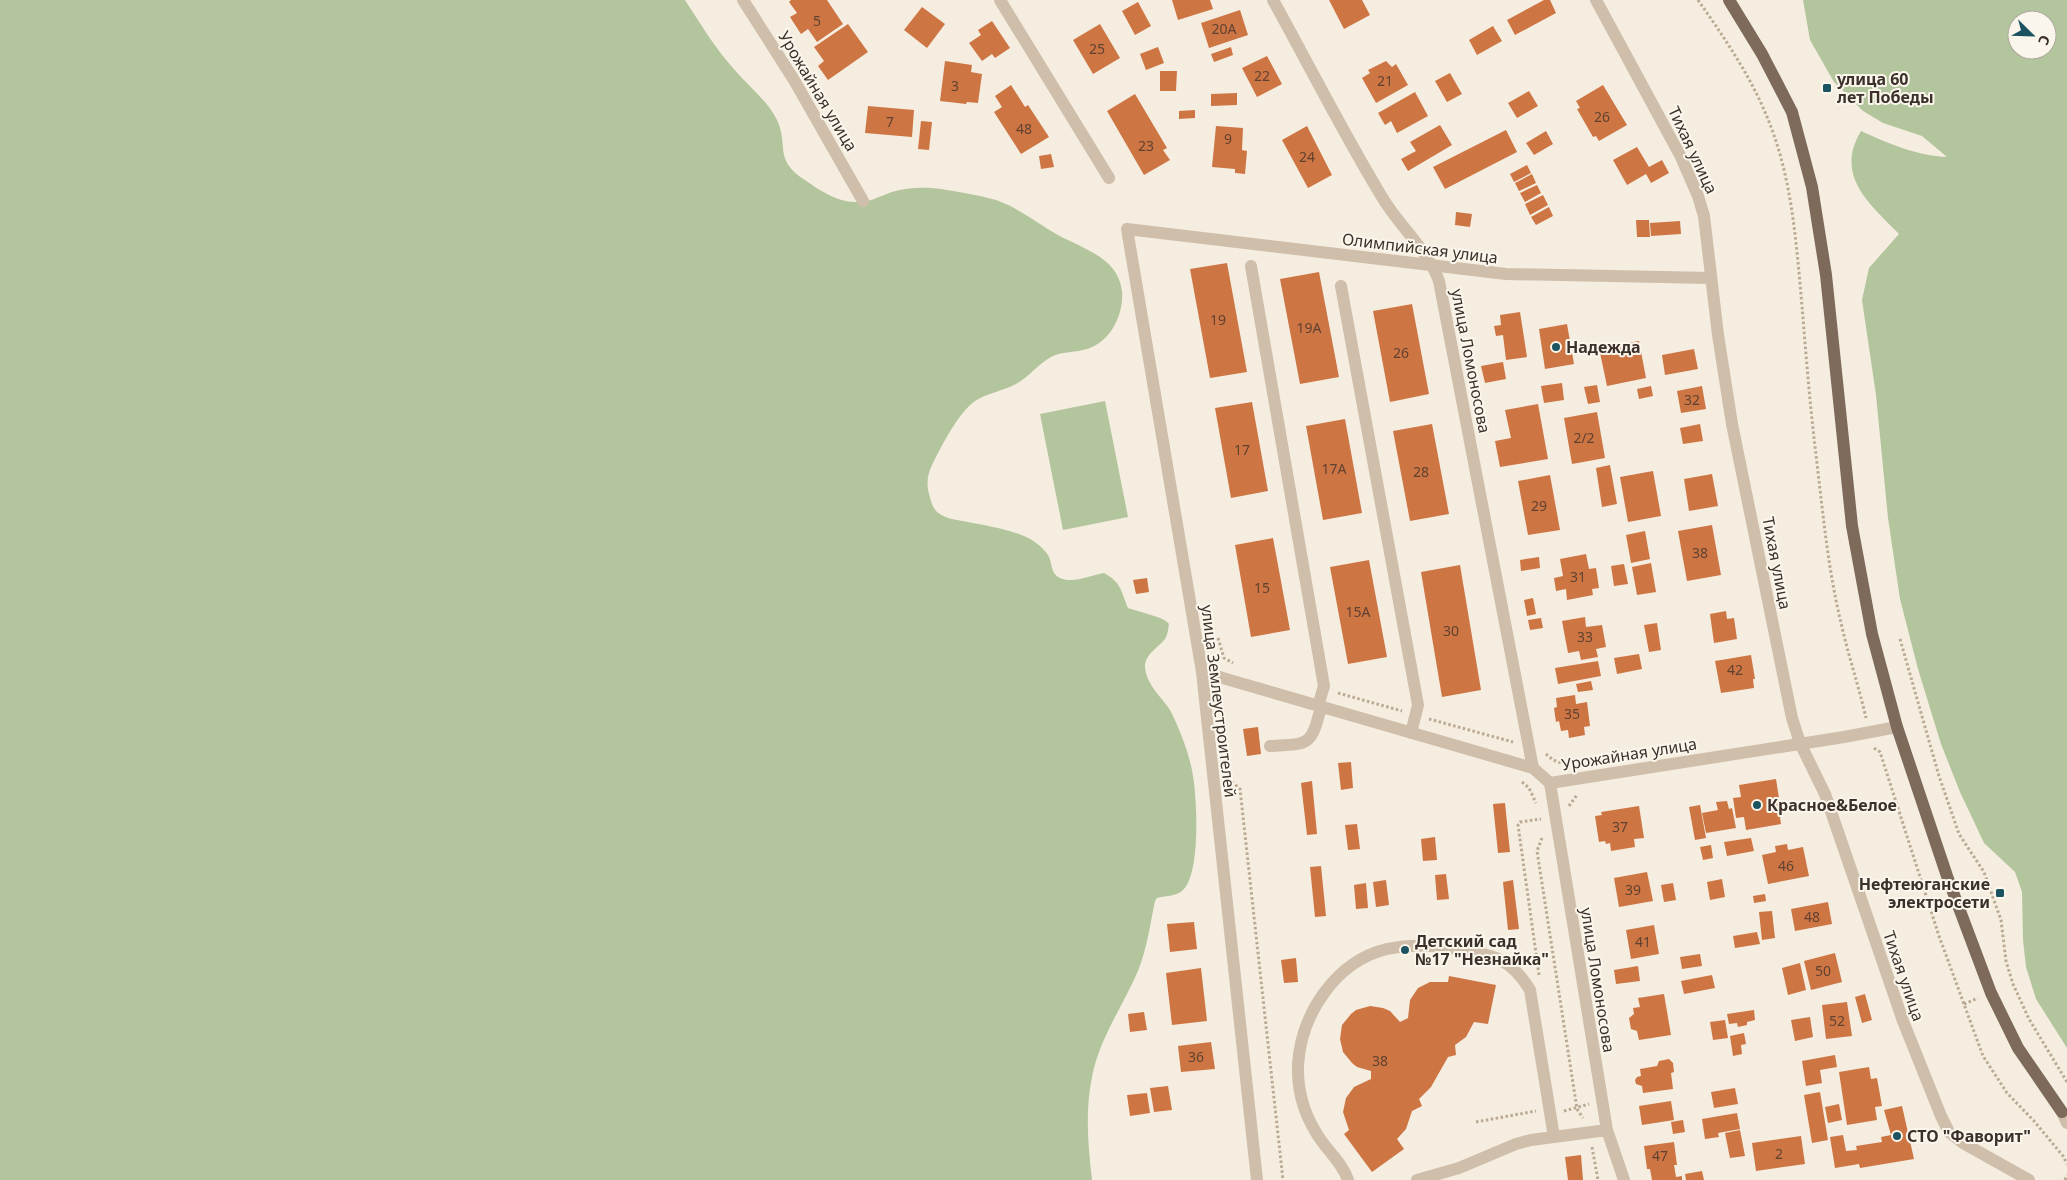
<svg xmlns="http://www.w3.org/2000/svg" width="2067" height="1180" font-family="'Noto Sans',sans-serif">
	<style>
		.green { fill: #b3c59d; fill-rule: evenodd }
		.building { fill: #ce7544 }
		.lines { fill: none; stroke-linecap: round; stroke-linejoin: round }
		.path { stroke: #baa993; stroke-width: 3; stroke-dasharray: 2.5 2.5; stroke-linecap: butt }
		.minor { stroke: #cebeaa; stroke-width: 12 }
		.major { stroke: #7e6a5a; stroke-width: 12 }
		.poi-dot { fill: #1c5360; stroke: #fbf6ec; stroke-width: 2 }
		.labels { text-anchor: middle; stroke-width: 4; stroke-linejoin: round; paint-order: stroke }
		.number-label { font-size: 14px; fill: #604230 }
		.poi-label { font-size: 16px; font-weight: bold; fill: #3b312a; stroke: #fbf6ec; text-anchor: start }
		.street-label { font-size: 16px; fill: #3b312a; stroke: #fbf6ec }
	</style>
	<rect width="100%" height="100%" fill="#f5eddf"/>
	<path class="green" d="M0,0h685c15,23 30,48 48,68 14,17 33,31 43,50 14,27 -4,41 29,62 14,10 32,22 50,22 14,1 25,-6 37,-10 17,-5 32,-5 49,-3 18,3 37,6 55,11 26,9 48,29 72,40 24,12 50,21 54,51 2,25 -13,54 -39,59 -12,3 -20,1 -32,7 -13,7 -22,20 -35,27 -13,7 -29,9 -41,17 -17,12 -34,46 -43,64 -5,10 -6,21 -2,32 1,5 3,11 7,15 8,7 21,8 31,10 20,4 46,8 64,18 6,4 12,9 16,15 5,9 2,18 12,23 13,6 31,-3 44,-5 17,9 17,18 24,35 11,4 37,9 41,16 -1,5 -1,10 -4,15 -9,11 -24,17 -19,34 4,17 22,29 28,45 8,18 16,38 19,58 4,23 8,100 -11,115 -6,5 -18,5 -25,7l-2,3c-5,24 -8,47 -17,70 -15,35 -39,68 -46,106 -7,34 -4,68 0,103h-1092z
		M1803,0h264v1048l-31,-49 -10,-32 -3,-27 -1,-48 -7,-20 -31,-29 -24,-51 -19,-48 -23,-75 -18,-70 -12,-81 -12,-123 -14,-95 7,-32 30,-34c-29,-30 -65,-58 -38,-103 26,12 57,25 86,26l-25,-21 -39,-13 -20,-12 -29,-29 -24,-42zM2017,20h30v30h-30z
		M1105,401l23,116 -65,13 -23,-116z"/>
	<path class="building" d="M791,0h36l16,24 -26,18 -9,-13 -7,5 -11,-17 7,-4 -8,-11z
		M1172,0h38l3,9 -35,11z
		M1329,0h33l8,15 -26,14z
		M1544,0h6l6,13 -41,22 -8,-15z
		M1138,2l13,24 -16,9 -13,-24z
		M922,7l23,17 -18,24 -23,-18z
		M1240,10l8,25 -39,13 -8,-25z
		M992,21l18,27 -15,10 -3,-4 -10,7 -13,-18 12,-8 -3,-5z
		M848,24l20,28 -40,28 -10,-14 6,-5 -10,-14z
		M1100,24l20,34 -27,16 -20,-34z
		M1493,26l9,15 -25,14 -8,-15z
		M1158,47l6,16 -18,7 -6,-16z
		M1231,47l2,8 -19,7 -3,-8z
		M1267,56l15,28 -25,13 -15,-29z
		M945,61l27,4 -1,7 11,2 -4,29 -11,-1 -1,2 -26,-3z
		M1386,61l6,6 4,-3 12,21 -32,18 -14,-25 8,-5 -2,-3z
		M1160,71h17l-1,20h-16z
		M1450,73l12,21 -15,8 -12,-21z
		M1011,85l14,22 3,-2 21,32 -28,17 -27,-42 8,-5 -7,-11z
		M1603,85l24,40 -28,16 -3,-5 -3,1 -16,-28 3,-1 -4,-7z
		M1529,91l9,15 -21,12 -9,-15z
		M1415,92l13,24 -31,17 -6,-12 -6,4 -7,-12z
		M1237,93v12l-26,1v-12z
		M1135,94l32,54 -4,2 7,10 -26,15 -37,-64z
		M868,106l46,4 -2,27 -47,-4z
		M1195,110v8l-16,1v-8z
		M921,121l11,1 -3,28 -11,-1z
		M1440,125l12,20 -44,26 -7,-12 15,-8 -6,-9z
		M1216,126l27,2 -1,22 5,1 -2,23 -10,-1v-4l-23,-2z
		M1307,126l25,49 -24,13 -26,-48z
		M1506,130l11,22 -72,37 -12,-22z
		M1546,131l7,13 -19,11 -8,-12z
		M1637,147l12,20 13,-7 7,13 -18,10 -5,-9 -19,11 -14,-25z
		M1051,154l3,13 -13,2 -2,-13z
		M1527,165l4,8 -17,9 -4,-8z
		M1532,174l4,9 -17,8 -4,-8z
		M1537,185l4,8 -16,9 -5,-9z
		M1543,195l5,10 -18,10 -5,-11z
		M1549,207l4,9 -17,9 -5,-8z
		M1456,212l16,2 -2,13 -15,-2z
		M1636,220h13l1,17h-13z
		M1680,221l1,13 -30,2 -1,-13z
		M1227,263l20,109 -37,6 -20,-109z
		M1319,272l20,105 -39,7 -20,-105z
		M1412,304l17,90 -39,8 -17,-91z
		M1520,312l7,45 -21,3 -3,-25 -7,1 -2,-10 7,-1 -1,-10z
		M1567,324l7,40 -29,5 -6,-40z
		M1639,341l7,37 -39,8 -8,-38z
		M1694,349l4,20 -33,6 -3,-20z
		M1503,362l3,17 -21,4 -4,-17z
		M1562,383l2,17 -20,3 -3,-17z
		M1597,385l3,17 -12,2 -4,-17z
		M1651,386l2,10 -14,3 -2,-10z
		M1702,386l4,23 -25,4 -4,-22z
		M1252,402l16,89 -37,7 -16,-90z
		M1538,404l10,55 -48,8 -5,-26 16,-3 -6,-28z
		M1597,412l8,46 -33,6 -8,-46z
		M1345,419l17,94 -39,7 -17,-94z
		M1432,424l17,90 -39,7 -17,-90z
		M1700,424l3,17 -20,3 -3,-16z
		M1610,465l7,39 -15,3 -6,-39z
		M1653,471l8,45 -33,6 -8,-45z
		M1712,474l6,32 -29,5 -5,-32z
		M1550,475l10,55 -32,5 -10,-54z
		M1712,525l9,50 -34,6 -9,-50z
		M1645,531l5,28 -19,4 -5,-28z
		M1273,538l17,92 -39,7 -16,-92z
		M1586,554l3,15 7,-1 3,20 -7,1 1,6 -26,5 -1,-11 -10,2 -2,-13 9,-2 -3,-17z
		M1539,557l1,11 -19,3 -1,-11z
		M1369,560l18,97 -39,7 -18,-97z
		M1651,563l5,29 -19,3 -5,-28z
		M1624,564l4,20 -14,2 -3,-20z
		M1460,565l21,125 -39,7 -21,-125z
		M1147,578l2,14 -13,2 -3,-14z
		M1533,598l3,16 -9,2 -3,-16z
		M1726,611l1,8 7,-1 3,21 -23,4 -4,-29z
		M1585,617l1,10 16,-2 4,22 -10,2 2,8 -17,3 -2,-9 -11,2 -6,-32z
		M1541,618l2,10 -13,2 -2,-10z
		M1657,623l4,27 -12,2 -5,-27z
		M1639,654l3,15 -25,5 -3,-16z
		M1751,655l4,24h-2l1,9 -33,5 -6,-32z
		M1598,661l3,15 -43,8 -3,-16z
		M1591,681l2,9 -15,2 -2,-8z
		M1575,695l1,9 11,-2 3,24 -6,1 1,8 -16,3 -1,-8 -7,1 -2,-10 -3,1 -2,-14 3,-1 -1,-9z
		M1258,727l3,27 -14,2 -4,-27z
		M1351,762l2,26 -12,2 -3,-27z
		M1776,779l5,32h-2l2,13 -35,6 -2,-13 -8,1 -3,-20 8,-1 -2,-12z
		M1312,781l5,53 -10,1 -6,-52z
		M1727,801l2,8 3,-1 4,20 -30,5 -4,-20 16,-3 -2,-8z
		M1505,803l5,49 -12,1 -5,-49z
		M1700,805l6,33 -11,2 -6,-33z
		M1639,806l5,32 -10,1 1,8 -24,4 -1,-8 -4,1 -1,-3 -6,1 -4,-26 7,-1 -1,-3z
		M1357,824l3,25 -12,1 -3,-25z
		M1435,837l2,23 -14,1 -2,-22z
		M1751,838l3,13 -27,5 -3,-14z
		M1787,844l1,6 15,-3 6,29 -41,8 -6,-29 14,-3 -1,-6z
		M1711,845l2,13 -10,2 -3,-13z
		M1321,866l5,50 -11,1 -5,-50z
		M1647,872l6,29 -34,6 -5,-29z
		M1446,874l3,25 -12,1 -2,-25z
		M1722,879l3,18 -15,3 -3,-18z
		M1386,880l3,25 -13,2 -3,-25z
		M1513,880l6,49 -11,1 -5,-48z
		M1366,883l2,25 -12,1 -2,-24z
		M1673,883l3,17 -12,2 -3,-17z
		M1765,894l1,7 -12,2 -1,-7z
		M1828,902l4,22 -37,7 -4,-22z
		M1772,911l3,27 -13,2 -3,-28z
		M1194,922l3,27 -27,3 -3,-28z
		M1654,925l5,29 -28,5 -5,-29z
		M1757,932l3,12 -25,4 -2,-12z
		M1835,953l7,29 -31,8 -7,-29z
		M1700,954l2,12 -20,3 -2,-12z
		M1296,958l2,24 -14,1 -3,-23z
		M1800,963l6,27 -18,5 -6,-27z
		M1638,966l2,15 -24,3 -2,-14z
		M1201,968l6,53 -35,4 -6,-52z
		M1712,975l3,13 -31,6 -3,-13z
		M1449,976l47,9 -8,39 -14,-2 -8,15 -11,8 1,10 -8,2 -17,30 -12,12 3,7 -10,5 -6,18 -9,10 7,10 -32,23 -28,-38 5,-4 -6,-18 3,-14 8,-11 17,-8v-8l-14,-4 -5,-4 -9,-11 -3,-13 2,-14 9,-11 5,-4 14,-4 13,2 7,3 10,11 8,-4 2,-18 8,-12 12,-6h18z
		M1664,994l7,41 -32,5 -2,-9 -6,-2 -2,-11 5,-4 -1,-6 7,-1 -2,-9z
		M1865,994l7,26 -10,3 -7,-26z
		M1847,1002l5,34 -26,3 -4,-34z
		M1754,1010l1,10 -8,2v3l-9,2 -1,-4 -8,1 -2,-10z
		M1144,1012l3,18 -17,2 -2,-18z
		M1810,1017l3,20 -18,4 -4,-21z
		M1725,1020l3,18 -15,2 -3,-18z
		M1744,1033l2,11 -5,1 1,9 -9,2 -3,-20z
		M1211,1042l4,27 -34,3 -3,-26z
		M1835,1055l2,12 -17,3 2,13 -16,3 -4,-25z
		M1669,1059l4,4 1,9 -3,1 2,16 -30,4 -1,-7 -6,-2 -1,-4 2,-3 4,-1 -1,-7 17,-3 2,-5z
		M1869,1067l2,12 6,-1 5,28 -7,1 2,13 -30,5 -8,-53z
		M1168,1086l4,24 -18,2 -4,-24z
		M1735,1088l3,16 -24,4 -3,-16z
		M1820,1092l8,48 -16,3 -8,-48z
		M1147,1093l3,20 -20,3 -3,-21z
		M1671,1101l3,19 -32,5 -3,-19z
		M1839,1104l3,16 -14,3 -3,-16z
		M1902,1106l12,53 -54,9 -1,-4 -24,4 -5,-31 13,-2 3,16 11,-1 -1,-4 26,-4 -1,-5 10,-2 -7,-25z
		M1737,1113l3,16 -22,4 1,4 -14,2 -3,-20z
		M1683,1120l2,12 -12,2 -2,-12z
		M1740,1130l5,26 -15,2 -5,-25z
		M1801,1136l4,28 -49,7 -4,-28z
		M1674,1142l3,23h-3l2,12 6,-1v4h-30l-2,-11h-3l-3,-23z
		M1581,1155l2,25h-15l-3,-23z
		M1702,1171l2,9h-18l-1,-6z"/>
	<g class="lines">
		<path class="path" d="M1698,0c28,40 56,81 73,127 19,50 24,103 29,156 5,57 9,115 16,172 7,58 12,116 26,172 7,31 17,60 24,91
			M1218,638l6,20 9,5
			M1900,639l39,137 20,58 25,38 17,48 5,41 7,23 16,35 38,63
			M1338,693l64,18
			M1429,719l84,23
			M1874,748l6,4 59,184 44,120 24,37 27,28 29,35 4,8
			M1546,754l7,6 14,5
			M1228,778l12,11 43,391
			M1522,782l7,6 7,15
			M1569,806l8,-11
			M1542,838l-5,13 40,258 6,9
			M1539,975l-21,-150 2,-3 21,-3
			M1964,1004l14,-6
			M1564,1111l25,-7
			M1476,1122l60,-11
			M1592,1147l6,33
			M2065,1180l2,-5"/>
		<path class="minor" d="M743,0l51,80 69,121
			M1000,0l109,178
			M1273,0c36,65 70,133 109,197 17,29 45,52 57,84l94,487
			M1596,0l85,157 17,39 6,20 14,119 14,89 60,294 8,25 25,51 78,227 38,95 8,16 14,11 66,37
			M1251,266l73,420 -6,20
			M1341,286l77,419 -7,28
			M1202,672l331,96 17,15 294,-46 53,-10
			M1270,746c40,-2 41,0 51,-39
			M1550,783l57,347 17,50
			M2062,1112l5,11
			M1257,1180l-55,-508 -75,-443 379,45 205,4
			M1348,1180c-5,-15 -16,-25 -25,-37 -17,-23 -26,-50 -25,-78 3,-51 38,-104 89,-116 24,-5 47,-4 71,0 35,6 53,9 72,41l24,147
			M1417,1180l42,-12 57,-24 15,-4 76,-10"/>
		<path class="major" d="M1729,0l33,54 30,58 20,75 14,88 26,251 20,108 25,93 50,149 44,117 27,55 44,64"/>
	</g>
	<g class="poi-dot">
		<rect x="1822" y="83" width="10" height="10" rx="2.5"/>
		<circle cx="1556" cy="347" r="5"/>
		<circle cx="1757" cy="805" r="5"/>
		<rect x="1995" y="888" width="10" height="10" rx="2.5"/>
		<circle cx="1405" cy="950" r="5"/>
		<circle cx="1897" cy="1136" r="5"/>
	</g>
	<g class="labels">
		<g class="number-label">
			<text x="817" y="26">5</text>
			<text x="1224" y="34">20А</text>
			<text x="1097" y="54">25</text>
			<text x="1262" y="81">22</text>
			<text x="1385" y="86">21</text>
			<text x="955" y="91">3</text>
			<text x="1602" y="122">26</text>
			<text x="890" y="127">7</text>
			<text x="1024" y="134">48</text>
			<text x="1228" y="144">9</text>
			<text x="1146" y="151">23</text>
			<text x="1307" y="162">24</text>
			<text x="1218" y="325">19</text>
			<text x="1309" y="333">19А</text>
			<text x="1401" y="358">26</text>
			<text x="1692" y="405">32</text>
			<text x="1584" y="443">2/2</text>
			<text x="1242" y="455">17</text>
			<text x="1334" y="474">17А</text>
			<text x="1421" y="477">28</text>
			<text x="1539" y="511">29</text>
			<text x="1700" y="558">38</text>
			<text x="1578" y="582">31</text>
			<text x="1262" y="593">15</text>
			<text x="1358" y="617">15А</text>
			<text x="1451" y="636">30</text>
			<text x="1585" y="642">33</text>
			<text x="1735" y="675">42</text>
			<text x="1572" y="719">35</text>
			<text x="1620" y="832">37</text>
			<text x="1786" y="871">46</text>
			<text x="1633" y="895">39</text>
			<text x="1812" y="922">48</text>
			<text x="1643" y="947">41</text>
			<text x="1823" y="976">50</text>
			<text x="1837" y="1026">52</text>
			<text x="1196" y="1062">36</text>
			<text x="1380" y="1066">38</text>
			<text x="1779" y="1159">2</text>
			<text x="1660" y="1161">47</text>
		</g>
		<g class="poi-label">
			<text x="1837" y="85">улица 60<tspan x="1837" dy="18">лет Победы</tspan></text>
			<text x="1566" y="353">Надежда</text>
			<text x="1767" y="811">Красное&amp;Белое</text>
			<text x="1990" y="890" text-anchor="end">Нефтеюганские<tspan x="1990" dy="18">электросети</tspan></text>
			<text x="1415" y="947">Детский сад<tspan x="1415" dy="18">№17 "Незнайка"</tspan></text>
			<text x="1907" y="1142">СТО "Фаворит"</text>
		</g>
		<g class="street-label">
			<text transform="translate(818 91) rotate(59)" y="6">Урожайная улица</text>
			<text transform="translate(1693 150) rotate(65)" y="6">Тихая улица</text>
			<text transform="translate(1420 248) rotate(7)" y="6">Олимпийская улица</text>
			<text transform="translate(1471 361) rotate(79)" y="6">улица Ломоносова</text>
			<text transform="translate(1777 563) rotate(79)" y="6">Тихая улица</text>
			<text transform="translate(1219 701) rotate(83)" y="6">улица Землеустроителей</text>
			<text transform="translate(1629 754) rotate(-9)" y="6">Урожайная улица</text>
			<text transform="translate(1904 976) rotate(71)" y="6">Тихая улица</text>
			<text transform="translate(1598 980) rotate(81)" y="6">улица Ломоносова</text>
		</g>
	</g>
	<g transform="translate(2032 35) rotate(113)"><circle r="24" fill="#fbf6ec" stroke="#aea79e"/>
	<path d="M0-4L9 19L0 12L-9 19Z" fill="#1c5360"/>
	<text y="-8" font-size="14" font-weight="bold" text-anchor="middle" fill="#3b312a">С</text>
	</g>
</svg>
